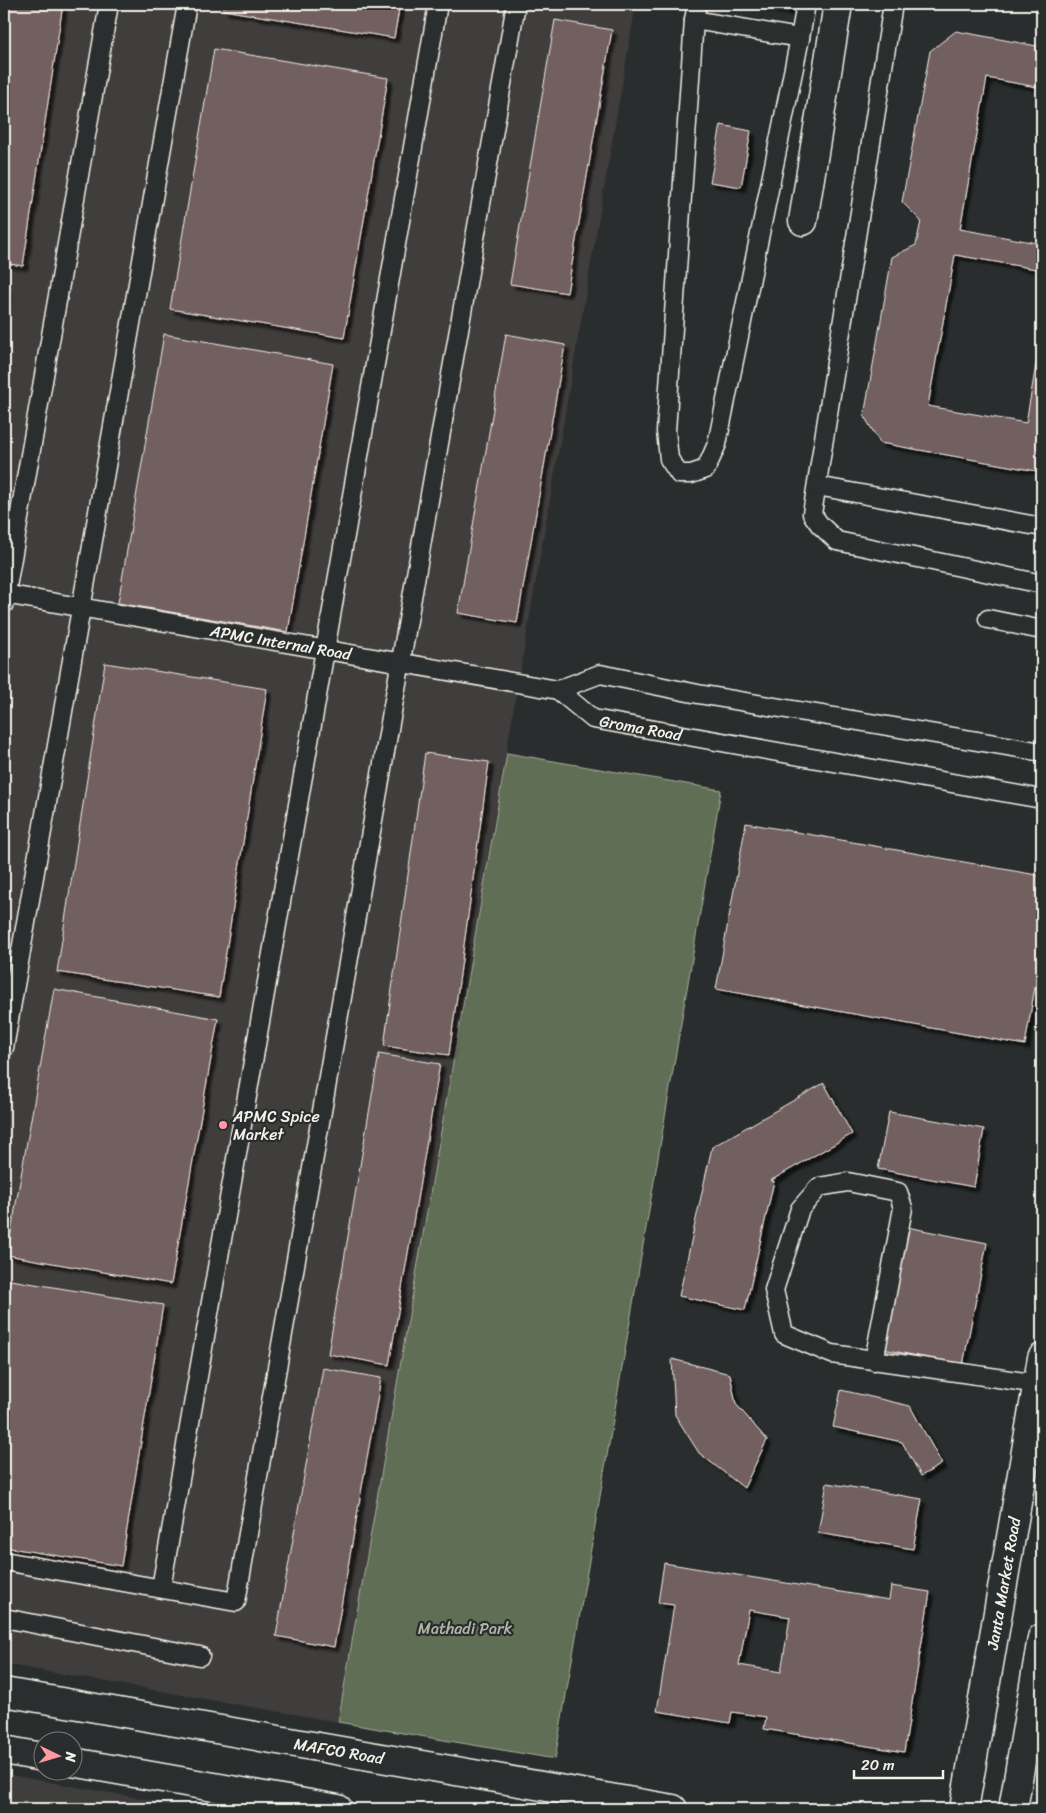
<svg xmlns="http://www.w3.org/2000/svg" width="1046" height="1813" font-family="Sriracha,sans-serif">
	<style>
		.built { fill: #403c3c }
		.green { fill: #616e56; stroke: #aab09f }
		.building { fill: #725f5e; stroke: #f4f1e8; fill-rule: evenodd; filter: url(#shadow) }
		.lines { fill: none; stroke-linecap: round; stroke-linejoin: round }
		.lane-casing { stroke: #f4f1e8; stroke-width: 21 }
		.street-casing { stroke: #f4f1e8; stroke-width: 31 }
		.secondary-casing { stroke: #f4f1e8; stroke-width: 31 }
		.lane { stroke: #2a2d2e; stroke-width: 18 }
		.street { stroke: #2a2d2e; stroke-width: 28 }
		.secondary { stroke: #2a2d2e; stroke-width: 28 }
		.poi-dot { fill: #ff9aa2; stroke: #2a2d2e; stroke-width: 2 }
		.labels { text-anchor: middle; stroke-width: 4.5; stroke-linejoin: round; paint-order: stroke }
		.street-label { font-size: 16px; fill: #f4f1e8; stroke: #2a2d2e }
		.poi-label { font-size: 16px; fill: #f4f1e8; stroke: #2a2d2e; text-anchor: start }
		.park-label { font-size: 16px; fill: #b2b6a6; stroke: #2a2d2e }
	</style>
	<defs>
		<filter id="shadow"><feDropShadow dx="4.5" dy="4.5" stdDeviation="1" flood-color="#0009"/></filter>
	</defs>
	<rect width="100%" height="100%" fill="#2a2d2e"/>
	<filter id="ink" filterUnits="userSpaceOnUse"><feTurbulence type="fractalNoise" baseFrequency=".02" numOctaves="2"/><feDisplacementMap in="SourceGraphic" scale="10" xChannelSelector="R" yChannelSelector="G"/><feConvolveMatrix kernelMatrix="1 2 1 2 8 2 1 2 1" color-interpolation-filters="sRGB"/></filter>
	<g filter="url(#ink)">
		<path class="built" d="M4,4h632l-298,1718 -334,-58z
			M4,1774l196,35h-196z"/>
		<path class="green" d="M507,753l214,37 -166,969 -217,-37z"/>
		<path class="building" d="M4,4h59l-40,262 -19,-3z
			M225,4h175l-6,34 -171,-28z
			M748,4h41l-1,7z
			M555,20l57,10 -45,263 -57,-9z
			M956,31l86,16v41l-55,-10 -27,151 82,15v26l-87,-15 -27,151 98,17 16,-93v142l-162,-29 -16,-27 28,-159 24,-12 5,-24 -19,-19 28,-151z
			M214,49l174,29 -44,260 -174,-29z
			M721,125l30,6 -10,56 -31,-5z
			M4,290l3,1 -3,24z
			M164,334l169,30 -45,268 -170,-29z
			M506,334l59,11 -48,278 -59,-10z
			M105,663l162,26 -48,308 -162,-25z
			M425,753l64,9 -40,293 -65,-9z
			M746,823l296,53v70l-17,99 -309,-56z
			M54,989l164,30 -47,265 -164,-29z
			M379,1054l61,10 -51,301 -61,-11z
			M824,1083l28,51 -82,47h4l-29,129 -66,-14 33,-149z
			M889,1112l95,17 -10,58 -96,-18z
			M907,1227l80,16 -24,122 -80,-16z
			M4,1279l159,26 -42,261 -117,-19z
			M672,1359l58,15 6,30 31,36 -23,48 -45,-35 -24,-38z
			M323,1368l58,10 -47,269 -58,-11z
			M841,1390l69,16 32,58 -21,12 -19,-34 -69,-15z
			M827,1483l95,16 -9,50 -95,-16z
			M664,1563l225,37 2,-14 39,6 -26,160 -140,-23 2,-12 -34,-5 -2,11 -73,-12 17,-106 -16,-2zM749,1610l41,7 -9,55 -42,-7z"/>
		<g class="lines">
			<defs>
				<g id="lane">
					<path d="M697,4l-3,16 106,18 6,-34"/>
					<path d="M893,4l-81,510 8,11 17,16 205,43"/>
					<path d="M694,20l-28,411 3,28 10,15h12l15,-5 11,-25 83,-406"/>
					<path d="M817,486l225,41"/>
					<path id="s1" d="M4,594l554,96"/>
					<path d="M4,604l105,-600"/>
					<path d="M988,619l54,11"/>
					<path id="s2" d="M558,690l35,29 449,80"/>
					<path d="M558,690l42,-16 98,20 344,58"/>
					<path d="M4,1048l183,-1044"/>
					<path d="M874,1361l29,-153 -5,-16 -50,-10 -29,5 -19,22 -26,81 10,44 48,20 206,30"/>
					<path d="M4,1561l232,41 280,-1598"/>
					<path d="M161,1588l277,-1584"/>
					<path d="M4,1618l196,38"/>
				</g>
				<path id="street" d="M803,221l35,-217"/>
				<g id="secondary">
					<path id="s3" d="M4,1692l669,117"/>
					<path d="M4,1750l38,7"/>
					<path d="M72,1762l266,47"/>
					<path id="s4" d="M964,1809l78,-451"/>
					<path d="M1013,1809l29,-171"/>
				</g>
			</defs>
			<use href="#lane" class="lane-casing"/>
			<use href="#street" class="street-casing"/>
			<use href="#secondary" class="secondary-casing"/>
			<use href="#lane" class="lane"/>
			<use href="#street" class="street"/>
			<use href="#secondary" class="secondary"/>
		</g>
	</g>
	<circle class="poi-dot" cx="223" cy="1125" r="5"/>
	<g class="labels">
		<g class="street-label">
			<text dy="6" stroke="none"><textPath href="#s1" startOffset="281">APMC Internal Road</textPath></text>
			<text dy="6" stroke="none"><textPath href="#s2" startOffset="94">Groma Road</textPath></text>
			<text dy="6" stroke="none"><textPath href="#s4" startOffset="229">Janta Market Road</textPath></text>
			<text dy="6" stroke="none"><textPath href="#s3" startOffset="340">MAFCO Road</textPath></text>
		</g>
		<g class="poi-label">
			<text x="233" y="1122">APMC Spice<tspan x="233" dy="18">Market</tspan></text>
		</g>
		<g class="park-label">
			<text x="465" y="1634">Mathadi Park</text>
		</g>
	</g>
	<rect width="1046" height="1813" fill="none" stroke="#2a2d2e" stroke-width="20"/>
	<rect x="10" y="10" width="1026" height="1793" fill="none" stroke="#f4f1e8" stroke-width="2" filter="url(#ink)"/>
	<g transform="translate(58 1756) rotate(95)"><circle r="24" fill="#2a2d2e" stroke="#7b7b78"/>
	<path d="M0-4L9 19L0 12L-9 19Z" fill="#ff9aa2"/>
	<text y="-8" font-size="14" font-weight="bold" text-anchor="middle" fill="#f4f1e8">N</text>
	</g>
	<path d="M854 1770v8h89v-8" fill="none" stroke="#f4f1e8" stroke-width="2.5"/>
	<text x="861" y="1770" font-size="15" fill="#f4f1e8" stroke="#2a2d2e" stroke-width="4" paint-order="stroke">20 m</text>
</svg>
